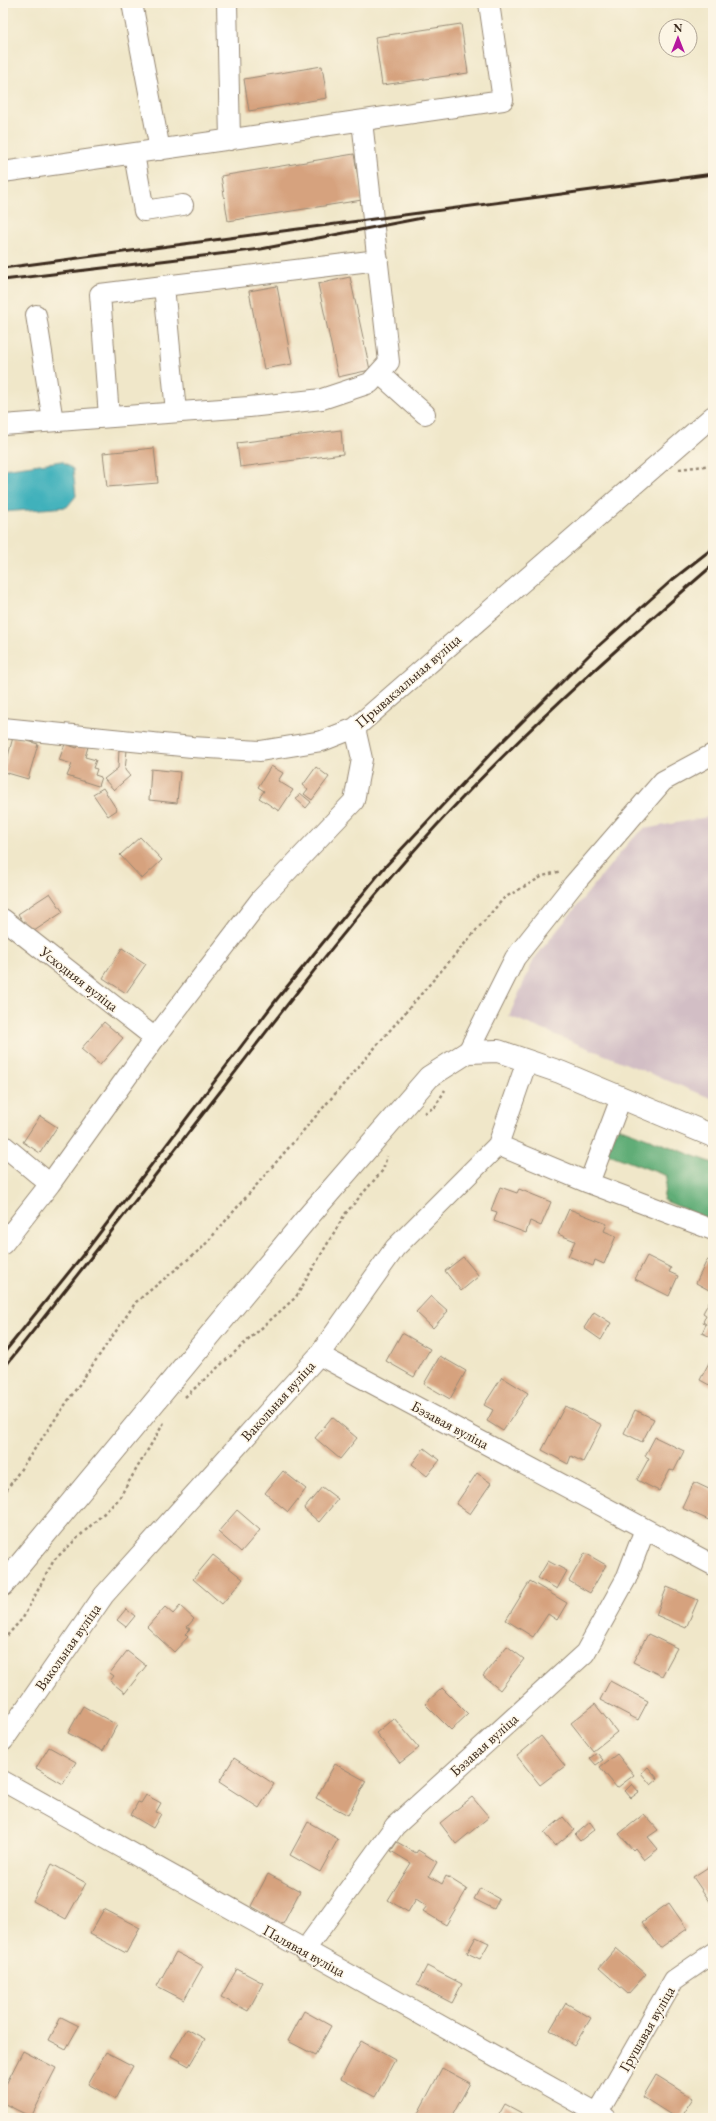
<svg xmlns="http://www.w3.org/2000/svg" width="716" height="2121" font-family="'EB Garamond',serif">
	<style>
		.industrial { fill: #d2bec5 }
		.forest { fill: #61ad77; stroke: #4e6c4a }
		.water { fill: #41b1bb; stroke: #3e6e6c }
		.building { fill: #d6a27e }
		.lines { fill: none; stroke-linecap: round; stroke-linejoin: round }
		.minor-casing { stroke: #968874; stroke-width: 22 }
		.major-casing { stroke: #968874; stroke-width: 24 }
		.path { stroke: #968874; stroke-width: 2.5; stroke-dasharray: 3 3; stroke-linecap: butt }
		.minor { stroke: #fff; stroke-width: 20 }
		.major { stroke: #fff; stroke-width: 22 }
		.rail { stroke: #3b2a1e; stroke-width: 3 }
		.labels { text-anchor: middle; stroke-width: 3; stroke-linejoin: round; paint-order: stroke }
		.street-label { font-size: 15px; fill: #3b2a1e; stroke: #fcf5e5 }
	</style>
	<rect width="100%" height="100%" fill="#fcf5e5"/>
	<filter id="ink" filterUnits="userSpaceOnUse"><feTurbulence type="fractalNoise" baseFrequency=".025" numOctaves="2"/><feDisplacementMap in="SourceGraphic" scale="8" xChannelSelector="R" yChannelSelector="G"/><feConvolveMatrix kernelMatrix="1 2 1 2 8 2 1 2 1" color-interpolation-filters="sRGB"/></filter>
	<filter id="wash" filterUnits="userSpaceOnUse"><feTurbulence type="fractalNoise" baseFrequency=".012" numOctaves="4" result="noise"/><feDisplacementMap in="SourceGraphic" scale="16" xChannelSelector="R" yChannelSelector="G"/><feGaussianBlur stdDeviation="0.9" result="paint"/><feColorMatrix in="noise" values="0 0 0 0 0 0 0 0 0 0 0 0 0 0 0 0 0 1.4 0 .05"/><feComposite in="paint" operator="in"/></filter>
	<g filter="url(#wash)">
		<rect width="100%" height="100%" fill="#f0e7c9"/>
		<path class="industrial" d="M713,816v283l-204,-83 25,-57 95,-117 15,-13z"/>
		<path class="forest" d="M618,1127l95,36v58l-50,-21 4,-24 -61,-23z"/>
		<path class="water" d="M62,461l11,8 3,27 -9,11 -64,5v-43z"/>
		<g id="blocks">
			<path class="building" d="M461,24l7,49 -86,12 -7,-48z
				M322,66l5,32 -78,13 -5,-32z
				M354,154l8,46 -134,21 -7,-45z
				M350,277l20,93 -32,7 -20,-93z
				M277,286l15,78 -28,5 -15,-78z
				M341,430l2,24 -103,13 -3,-24z
				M154,448l4,35 -51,4 -4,-34z
				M13,737l25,7 -10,35 -24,-7z
				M65,744l12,4 2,-3 9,2 -3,10 11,3 -3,8 4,1 -2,6 6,2 -3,9 -31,-10 5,-12 -13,-4z
				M119,750h8l-2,20 5,6 -16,14 -10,-11 14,-11z
				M271,766l12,7 -5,8 15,9 -14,21 -20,-13 5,-7 -6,-4z
				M316,767l13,10 -17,23 -8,-6 4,-5 -5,-4z
				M151,769l29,3 -3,31 -28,-3z
				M103,788l14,22 -9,6 -15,-22z
				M300,793l11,9 -5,6 -10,-9z
				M140,837l22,23 -20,19 -22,-24z
				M50,893l13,19 -32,21 -13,-19z
				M122,948l24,16 -20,29 -23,-15z
				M104,1022l19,16 -23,27 -19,-16z
				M40,1116l17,11 -17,26 -17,-11z
				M500,1187l17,6 2,-4 32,13 -10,24 -11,-5 -4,12 -32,-12 3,-9 -6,-2z
				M569,1209l38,15 -3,7 12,5 -12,28 -9,-4 -2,6 -25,-10 7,-15 -17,-7z
				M647,1256l24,12 -2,4 9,4 -9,20 -34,-17z
				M463,1257l16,19 -18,15 -16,-20z
				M707,1260l6,3v18l-4,9 -13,-7z
				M431,1296l17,15 -15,17 -17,-16z
				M712,1296l1,1v41l-11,-5 4,-9 -3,-2 3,-7 -3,-2z
				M594,1312l17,11 -10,17 -17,-12z
				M402,1333l28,16 -16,28 -28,-16z
				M713,1355v32l-13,-7z
				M440,1356l26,15 -16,28 -26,-15z
				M502,1377l26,16 -25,38 -16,-10 6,-11 -9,-5z
				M565,1406l37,19 -19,37 -12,-6 -3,8 -26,-14z
				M635,1410l19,9 -12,23 -18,-9z
				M332,1417l25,21 -17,21 -25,-21z
				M655,1437l29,14 -10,20 -4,-1 -11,21 -22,-11 12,-22 -4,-2z
				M424,1448l16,12 -13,16 -15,-12z
				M283,1471l23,18 -18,23 -23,-19z
				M477,1473l14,10 -21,31 -14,-10z
				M694,1482l19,9v26l-2,4 -29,-13z
				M322,1487l16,12 -19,23 -15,-13z
				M237,1510l23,20 -19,22 -23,-20z
				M585,1553l21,12 -16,28 -21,-12z
				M213,1555l30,24 -21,25 -29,-25z
				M548,1561l19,10 -10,18 -19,-11z
				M530,1581l37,22 -10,17 -9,-6 -15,23 -27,-17z
				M667,1587l31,13 -12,28 -30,-13z
				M180,1606l14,13 -7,8 3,2 -5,5 3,3 -14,15 -27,-25 18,-20 8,7z
				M126,1609l9,7 -9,11 -9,-7z
				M648,1634l29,14 -15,28 -29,-14z
				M507,1646l17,13 -24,31 -17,-14z
				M127,1651l19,15 -21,27 -15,-12 4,-5 -4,-3z
				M610,1681l38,20 -10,19 -38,-20z
				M442,1688l26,26 -17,16 -26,-26z
				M595,1704l22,28 -24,19 -22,-28z
				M83,1706l34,19 -14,26 -35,-18z
				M394,1718l25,30 -19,15 -24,-30z
				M541,1736l24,30 -25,19 -23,-29z
				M49,1747l27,15 -13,22 -27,-16z
				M597,1753l6,7 -7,5 -6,-7z
				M617,1754l17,21 -17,13 -17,-21z
				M234,1758l40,26 -15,24 -40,-26z
				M335,1764l31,17 -18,34 -32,-17z
				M648,1767l10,12 -7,6 -10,-12z
				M632,1784l7,8 -8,6 -6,-7z
				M146,1795l15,8 -5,9 5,2 -8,14 -22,-13 7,-13 3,1z
				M472,1797l17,20 -33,27 -16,-21z
				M644,1814l14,16 -10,7 10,12 -14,11 -9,-12 -2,2 -14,-16z
				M563,1817l11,13 -19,16 -11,-13z
				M308,1822l30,17 -18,33 -30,-17z
				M590,1822l5,7 -15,12 -5,-6z
				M397,1842l19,11 2,-3 19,12 -8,14 13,8 4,-8 21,13 -21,36 -23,-14 4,-5 -11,-7 -8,13 -20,-12 23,-37 -20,-12z
				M52,1864l34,19 -20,36 -33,-18z
				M713,1864v42l-20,-29z
				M268,1874l32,17 -17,33 -32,-18z
				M480,1888l19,11 -5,10 -20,-10z
				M669,1903l18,26 -27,19 -18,-26z
				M104,1909l36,19 -14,25 -36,-19z
				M476,1937l13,6 -9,16 -13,-6z
				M616,1948l30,26 -18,20 -29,-26z
				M176,1952l27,14 -19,34 -27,-14z
				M427,1966l35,18 -10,19 -35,-18z
				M237,1969l26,14 -15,28 -27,-14z
				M566,2003l25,15 -17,28 -24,-16z
				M304,2011l27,15 -16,29 -27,-14z
				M61,2017l18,9 -13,23 -17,-9z
				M187,2029l18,10 -16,27 -18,-10z
				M361,2041l34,19 -20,37 -34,-18z
				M23,2051l33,17 -25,49 -28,-14v-13z
				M106,2052l27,14 -18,33 -27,-15z
				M442,2068l28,15 -19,35h-32l-3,-1z
				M656,2075l37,23 -13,20h-4l-33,-21z
				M505,2104l26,14h-34z"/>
		</g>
	</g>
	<g filter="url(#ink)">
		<use href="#blocks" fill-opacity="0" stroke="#968874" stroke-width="1"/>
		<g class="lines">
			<defs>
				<path id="minor" d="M132,3l28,147
					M227,3l3,137
					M134,154l10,57 39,-6
					M3,172l500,-72 -14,-97
					M36,315l17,106
					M379,373l46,41
					M176,412l-12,-126 214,-26
					M109,417l-9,-123 64,-8
					M3,425l246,-18 73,-8 48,-16 19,-21 -27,-241
					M3,728l189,19 68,4 62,-10 33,-13 358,-312
					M3,919l152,119
					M468,1052l47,-94 58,-73 90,-104 50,-27
					M3,1145l47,39
					M498,1145l29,-84
					M589,1183l32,-85
					M3,1244l47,-60 105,-146 106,-139 93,-98 8,-42 -7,-31
					M319,1355l394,210
					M3,1741l101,-146 215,-240 76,-107 103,-103 91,38 124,47
					M3,1781l603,337
					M304,1951l91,-125 190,-173 41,-74 19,-50
					M595,2118l79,-138 39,-27"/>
				<path id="major" d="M3,1585l304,-367 122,-141 39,-25 30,-1 62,21 153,64"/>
			</defs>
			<use href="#minor" class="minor-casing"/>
			<use href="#major" class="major-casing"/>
			<path class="path" d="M679,469l34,-4
				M424,1113l11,-6 10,-17
				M185,1397l111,-100 49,-83 38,-44 4,-14
				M3,1495l133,-193 67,-55 301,-349 39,-22 18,-5
				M3,1640l20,-22 31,-58 64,-60 47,-79"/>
			<use href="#minor" class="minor"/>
			<use href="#major" class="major"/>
			<path class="rail" d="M3,268l710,-94
				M3,280l258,-31 161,-31
				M3,1354l83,-103 191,-252 106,-130 112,-120 99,-99 78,-70 41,-32
				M3,1369c74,-93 147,-187 220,-281 72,-94 145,-189 226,-276 82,-88 173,-168 264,-247"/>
		</g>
	</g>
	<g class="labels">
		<g class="street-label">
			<text transform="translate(408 681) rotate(-41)" y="5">Прывакзальная вуліца</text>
			<text transform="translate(79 979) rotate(38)" y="5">Усходняя вуліца</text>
			<text transform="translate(278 1401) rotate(-48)" y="5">Вакольная вуліца</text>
			<text transform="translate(450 1425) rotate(28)" y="5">Бэзавая вуліца</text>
			<text transform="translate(68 1647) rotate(-55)" y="5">Вакольная вуліца</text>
			<text transform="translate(484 1745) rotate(-42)" y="5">Бэзавая вуліца</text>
			<text transform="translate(304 1951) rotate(29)" y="5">Палявая вуліца</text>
			<text transform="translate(647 2029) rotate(-60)" y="5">Грушавая вуліца</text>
		</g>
	</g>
	<rect width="716" height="2121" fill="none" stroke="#fcf5e5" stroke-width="16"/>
	<g transform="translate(678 38)"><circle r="19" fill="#fcf5e5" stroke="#afa495"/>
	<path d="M0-3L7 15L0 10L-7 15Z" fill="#b5179e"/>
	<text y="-6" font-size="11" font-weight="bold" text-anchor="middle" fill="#3b2a1e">N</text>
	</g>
</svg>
